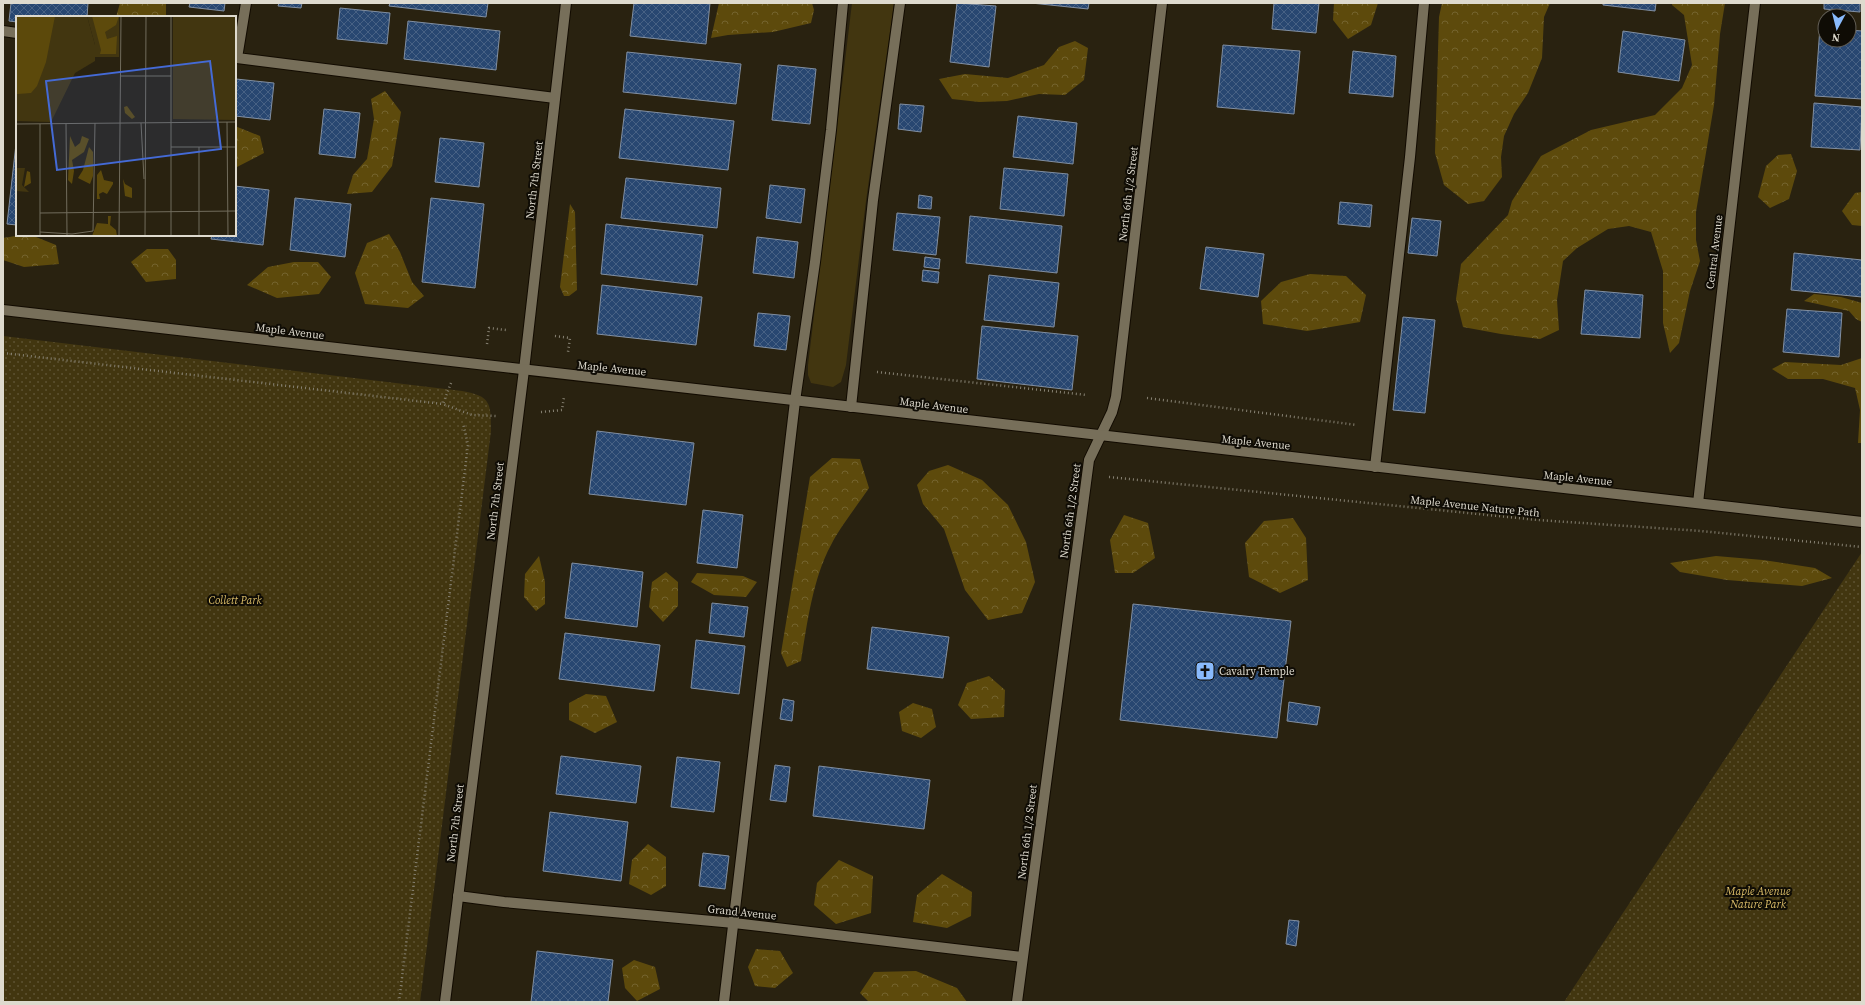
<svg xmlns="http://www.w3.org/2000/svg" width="1865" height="1005" font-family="'Source Serif 4',serif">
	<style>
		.grass { fill: #423610 }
		.forest { fill: url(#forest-crowns) }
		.park { fill: url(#park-dots) }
		.building { fill: url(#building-cross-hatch); stroke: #818fa2 }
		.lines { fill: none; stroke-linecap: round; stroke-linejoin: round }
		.lane-casing { stroke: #120b00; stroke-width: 12 }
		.street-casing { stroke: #120b00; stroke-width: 12 }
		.secondary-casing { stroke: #120b00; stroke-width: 12 }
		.path { stroke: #878273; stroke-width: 2.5; stroke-dasharray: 1 3; stroke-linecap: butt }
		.lane { stroke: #776f5a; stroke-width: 10 }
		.street { stroke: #776f5a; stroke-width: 10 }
		.secondary { stroke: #776f5a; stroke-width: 10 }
		.labels { text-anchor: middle; stroke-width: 4; stroke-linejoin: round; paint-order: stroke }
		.street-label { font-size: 11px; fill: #dedace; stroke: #0f0c05 }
		.park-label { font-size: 11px; font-style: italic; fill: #dabc68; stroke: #0f0c05 }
		.poi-label { font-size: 11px; fill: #dedace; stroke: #0f0c05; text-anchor: start }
		.inset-road { fill: none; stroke: #716c5c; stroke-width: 1 }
		.view { fill: #446ad6; fill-opacity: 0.15; stroke: #446ad6; stroke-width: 2 }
		.inset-edge { fill: none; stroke: #dedace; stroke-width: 2 }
	</style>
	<defs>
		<pattern id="forest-crowns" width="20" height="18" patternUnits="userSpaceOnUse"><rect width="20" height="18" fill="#5d4a0c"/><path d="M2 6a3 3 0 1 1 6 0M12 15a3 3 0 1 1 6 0" fill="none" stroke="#74642e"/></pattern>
		<pattern id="park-dots" width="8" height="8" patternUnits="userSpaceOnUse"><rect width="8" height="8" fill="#423610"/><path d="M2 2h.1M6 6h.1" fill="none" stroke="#5d5232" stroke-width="1.8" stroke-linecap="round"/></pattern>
		<pattern id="building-cross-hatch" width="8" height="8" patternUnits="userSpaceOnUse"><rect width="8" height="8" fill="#284771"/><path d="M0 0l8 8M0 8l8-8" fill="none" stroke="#476184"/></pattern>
	</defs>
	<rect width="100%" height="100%" fill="#292210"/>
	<path class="grass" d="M852,3h42l-28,198 -20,164 -5,17 -8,5 -22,-4 -3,-8v-10z"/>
	<path class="forest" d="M120,3h46v14h-50z
		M719,3h93l2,7 -3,13 -38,9 -45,3 -17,3z
		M1334,3h44l-7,22 -23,14 -15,-19z
		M1442,3h108l-6,14 -2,41 -14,35 -14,21 -10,22 -3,21 1,20 -18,24 -16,3 -24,-19 -9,-32 4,-136z
		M1672,3h53l-5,31 -6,71 -18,107v28l4,21 -10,30 -11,52 -9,10 -7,-30v-52l-12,-39 -22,-6 -21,3 -31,19 -14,13 -6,39 2,30 -19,9 -39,-5 -38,-7 -7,-28 5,-35 47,-49 4,-14 29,-45 50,-26 64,-15 27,-27 10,-23 -8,-50 -12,-10z
		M1075,41l13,7 -4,32 -19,15 -26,-1 -32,7 -28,1 -27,-3 -13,-20 26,-5 43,4 36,-13 15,-18z
		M385,91l16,21 -9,54 -20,26 -25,2 6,-19 14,-16 7,-40 -3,-20z
		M235,126l25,10 4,17 -29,15z
		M1791,154l6,17 -8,28 -19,9 -12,-11 8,-31 12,-11z
		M1862,192v34l-10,-1 -10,-14 13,-18z
		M570,204l5,8 2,78 -8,6h-5l-4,-9z
		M389,234l11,18 12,30 12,14 -16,12 -43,-4 -10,-31 12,-30z
		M22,235h9l25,10 3,19 -35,3 -21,-7v-22z
		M147,249h21l8,11v19l-30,3 -15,-20z
		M294,262h24l13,15 -12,17 -42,4 -30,-13 21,-18z
		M1310,274l36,2 20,19 -6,27 -53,9 -44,-7 -2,-23 20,-19z
		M1814,294l27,3 21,6v19l-6,-3 -7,-8 -45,-10z
		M1862,358v85h-4l2,-33 -5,-22 -32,-9h-35l-16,-10 13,-7 56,3z
		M832,458l28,1 9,29c-12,18 -29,39 -38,57 -18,33 -24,79 -30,116l-14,6 -6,-14 29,-176z
		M948,465l34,15 26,25 18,37 9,40 -13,31 -34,7 -23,-30 -21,-61 -21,-25 -6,-19 12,-14z
		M1124,515l24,8 7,35 -22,15h-18l-5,-33z
		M1293,518l13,20 2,42 -28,13 -31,-16 -4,-34 19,-22z
		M539,556l6,26v22l-9,7 -12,-14 1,-23z
		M1716,556l47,4 52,8 17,10 -30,8 -75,-6 -47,-8 -10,-9z
		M666,572l12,10v24l-15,16 -14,-15 3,-25z
		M697,573l46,3 14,6 -11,15 -32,-2 -23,-13z
		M989,676l16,14 -1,27 -33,2 -13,-14 9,-22z
		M586,694l20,2 11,26 -22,11 -26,-13v-17z
		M913,703l19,6 4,18 -15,11 -19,-7 -3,-19z
		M648,844l18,13v29l-15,9 -22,-11 3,-24z
		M839,860l34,16 -2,37 -35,11 -22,-19 3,-22z
		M942,874l30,18 -1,24 -24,12 -34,-6 4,-27z
		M756,949l24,2 13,22 -18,15 -20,-2 -7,-19z
		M634,960l21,7 5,22 -23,12 -12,-13 -3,-20z
		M916,971l41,17 10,14h-98l-9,-9 14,-21z"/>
	<path class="park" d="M3,336l459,55c29,5 29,12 29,40l-71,571h-417z
		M1862,552v450h-298z"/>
	<path class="building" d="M11,3h77l-1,14h-70v5l-8,-1z
		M190,3h35l-1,8 -35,-4z
		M279,3h23l-1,5 -23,-2z
		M390,3h98l-2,14 -97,-11z
		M634,3h76l-4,41 -76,-8z
		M957,3l39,3 -7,61 -39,-5z
		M1031,3h58l-1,6z
		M1274,3h45l-3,30 -44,-4z
		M1603,3h53l-1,8 -52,-6z
		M1824,3h36v9l-36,-3z
		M340,8l50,5 -3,31 -50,-5z
		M408,21l92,10 -4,39 -92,-11z
		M1820,27l5,1v12h24v-10l13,1v68l-47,-3z
		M1623,31l62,9 -6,41 -61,-9z
		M1223,45l77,6 -6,63 -77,-7z
		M1353,51l43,5 -3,41 -44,-4z
		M627,52l114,12 -5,40 -113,-12z
		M778,65l38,4 -6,55 -38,-4z
		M236,79l38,4 -4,37 -35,-4z
		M1814,103l48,4 -2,43 -49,-3z
		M900,104l24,2 -3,26 -23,-3z
		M324,109l36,4 -5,45 -36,-4z
		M625,109l109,12 -6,49 -109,-12z
		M1018,116l59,7 -4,41 -60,-7z
		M17,135v90l-10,-1z
		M440,138l44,5 -5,44 -44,-5z
		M1004,168l64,6 -4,42 -64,-7z
		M626,178l95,10 -4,40 -96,-10z
		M770,185l35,4 -4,34 -35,-5z
		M235,186l34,4 -6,55 -52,-6 1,-4h23z
		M919,195l13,2 -1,12 -13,-1z
		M295,198l56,6 -6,53 -55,-7z
		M431,198l53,6 -9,84 -53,-6z
		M1340,202l32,3 -2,22 -32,-3z
		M897,213l43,4 -4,38 -43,-5z
		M970,216l92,10 -5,47 -91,-10z
		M1412,218l29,3 -4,35 -29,-3z
		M606,224l97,11 -6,50 -96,-11z
		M757,237l41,5 -4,36 -41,-5z
		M1206,247l58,7 -6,43 -58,-8z
		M1794,253l68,7v37l-71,-7z
		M925,257l15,2 -1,10 -15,-2z
		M923,270l16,2 -1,11 -16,-2z
		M989,275l70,8 -5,44 -70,-7z
		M602,285l100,12 -6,48 -99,-11z
		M1585,290l58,5 -3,43 -59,-4z
		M1787,309l55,4 -3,44 -56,-5z
		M758,313l32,3 -4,34 -32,-4z
		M1403,317l32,3 -10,93 -32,-3z
		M982,326l96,10 -6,54 -95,-11z
		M597,431l97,12 -8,62 -97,-11z
		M703,510l40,5 -6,53 -40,-5z
		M572,563l71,9 -6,55 -72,-9z
		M712,603l36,4 -4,30 -35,-4z
		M1133,604l158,17 -14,117 -157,-18z
		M872,627l77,10 -6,41 -76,-9z
		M565,633l95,12 -6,46 -95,-12z
		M696,640l49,6 -6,48 -48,-6z
		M783,699l11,2 -2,20 -12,-2z
		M1289,702l31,5 -3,18 -30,-4z
		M561,756l80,10 -5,37 -80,-9z
		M677,757l43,5 -6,50 -43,-5z
		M775,765l15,2 -4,35 -16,-2z
		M819,766l111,14 -6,49 -111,-13z
		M550,812l78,10 -7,59 -78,-10z
		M703,853l26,3 -4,33 -26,-3z
		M1289,920l10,1 -3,25 -10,-2z
		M537,951l76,9 -5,42h-77z"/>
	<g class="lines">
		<defs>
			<path id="lane" d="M3,31l14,2
				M235,58h2l9,-55
				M237,58l318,40
				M851,407l22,-207 27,-197
				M1375,467l35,-310 14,-154
				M458,896l46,6 230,21 288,34
				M724,1002l71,-601 20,-139 16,-132 12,-127"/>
			<path id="street" d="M1698,503l57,-500
				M445,1002l79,-632 42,-367
				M1017,1002l72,-542 23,-48 4,-15 46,-394"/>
			<path id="secondary" d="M3,310l1859,212"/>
		</defs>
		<use href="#lane" class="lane-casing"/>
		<use href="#street" class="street-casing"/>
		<use href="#secondary" class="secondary-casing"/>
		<path class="path" d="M555,336l15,2 -2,14
			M487,344l2,-16 17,2
			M3,353l440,51
			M877,372l210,23
			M451,383l-8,21 29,11 24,1
			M1147,398l210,27
			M541,412l21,-2 2,-13
			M1109,477l429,43 163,11 161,16
			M399,1002l69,-557 -5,-22"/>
		<use href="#lane" class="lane"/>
		<use href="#street" class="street"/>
		<use href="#secondary" class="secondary"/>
	</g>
	<defs>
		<symbol id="church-square" viewBox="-11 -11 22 22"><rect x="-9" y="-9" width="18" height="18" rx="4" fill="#89bafc" stroke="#0f0c05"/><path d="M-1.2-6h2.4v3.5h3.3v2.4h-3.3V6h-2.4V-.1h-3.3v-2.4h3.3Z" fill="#111"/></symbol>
	</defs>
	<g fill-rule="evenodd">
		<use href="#church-square" x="1194" y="660" width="22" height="22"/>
	</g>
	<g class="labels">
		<g class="street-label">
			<text transform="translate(534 180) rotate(-83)" y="4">North 7th Street</text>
			<text transform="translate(1128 194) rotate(-83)" y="4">North 6th 1/2 Street</text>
			<text transform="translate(1714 252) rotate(-83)" y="4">Central Avenue</text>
			<text transform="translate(290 331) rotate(7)" y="4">Maple Avenue</text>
			<text transform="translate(612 368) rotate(6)" y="4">Maple Avenue</text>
			<text transform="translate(934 405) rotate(7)" y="4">Maple Avenue</text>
			<text transform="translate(1256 442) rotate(6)" y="4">Maple Avenue</text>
			<text transform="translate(1578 478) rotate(6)" y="4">Maple Avenue</text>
			<text transform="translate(495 501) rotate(-83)" y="4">North 7th Street</text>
			<text transform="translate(1475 506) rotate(6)" y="4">Maple Avenue Nature Path</text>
			<text transform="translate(1070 511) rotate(-82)" y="4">North 6th 1/2 Street</text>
			<text transform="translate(455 823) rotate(-83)" y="4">North 7th Street</text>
			<text transform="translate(1027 832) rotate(-83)" y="4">North 6th 1/2 Street</text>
			<text transform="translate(742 912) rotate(6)" y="4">Grand Avenue</text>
		</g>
		<g class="park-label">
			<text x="235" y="604">Collett Park</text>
			<text x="1758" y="895">Maple Avenue<tspan x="1758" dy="13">Nature Park</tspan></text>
		</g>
		<g class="poi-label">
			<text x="1219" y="675">Cavalry Temple</text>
		</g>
	</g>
	<g transform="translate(16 16)">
		<rect width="220" height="220" fill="#292210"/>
		<path d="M71,0h32v41h-24v-12z" fill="#423610"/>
		<path d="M76,0h27l-3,9 -11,7 2,7 10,-3 -1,18h-16l1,-4zM111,90l8,11 -3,2 -7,-6 -1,-6zM54,120l5,11 5,-4 2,-7 7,3 -5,13 -12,8 2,11 -2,13 -4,-4zM73,131l4,5v24l-3,8 -12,-6 5,-8zM85,154l3,10 9,2v2l-6,10 -4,-2 -4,2 1,5h-3v-24zM11,155l3,1 1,11 -7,4zM107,163l2,5 7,4v10l-7,-2zM92,200h3l-1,9 6,5 1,6h-25l5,-13 11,1z" fill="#5d4a0c"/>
		<path d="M0,0h71l8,29v16l-20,12 -24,49 -35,-1zM157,0h63v104l-63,-1zM0,152h9l-3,17 7,7 -13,-1z" fill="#423610"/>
		<path d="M0,0h39l-9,46 -9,24 -6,7 -13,1h-2z" fill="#5c490b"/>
		<path class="inset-road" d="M155,0v220M104,60h51M211,106l1,114M125,107l3,56M0,108l220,-2M24,108v112M50,108l1,111M155,131h28M24,197l196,-2M24,216l32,2 21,-3 2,-108M103,220l2,-220M129,220l1,-220M183,220v-89h37"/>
		<path class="view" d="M194,45l11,88 -164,21 -11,-89z"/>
		<rect width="220" height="220" class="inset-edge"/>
	</g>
	<rect width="1865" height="1005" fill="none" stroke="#dedace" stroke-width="8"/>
	<g transform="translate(1837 28) rotate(187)"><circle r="19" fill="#0f0c05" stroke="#625e55"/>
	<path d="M0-3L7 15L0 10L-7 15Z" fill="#89bafc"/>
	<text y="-6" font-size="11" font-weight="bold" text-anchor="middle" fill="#dedace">N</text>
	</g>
</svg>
